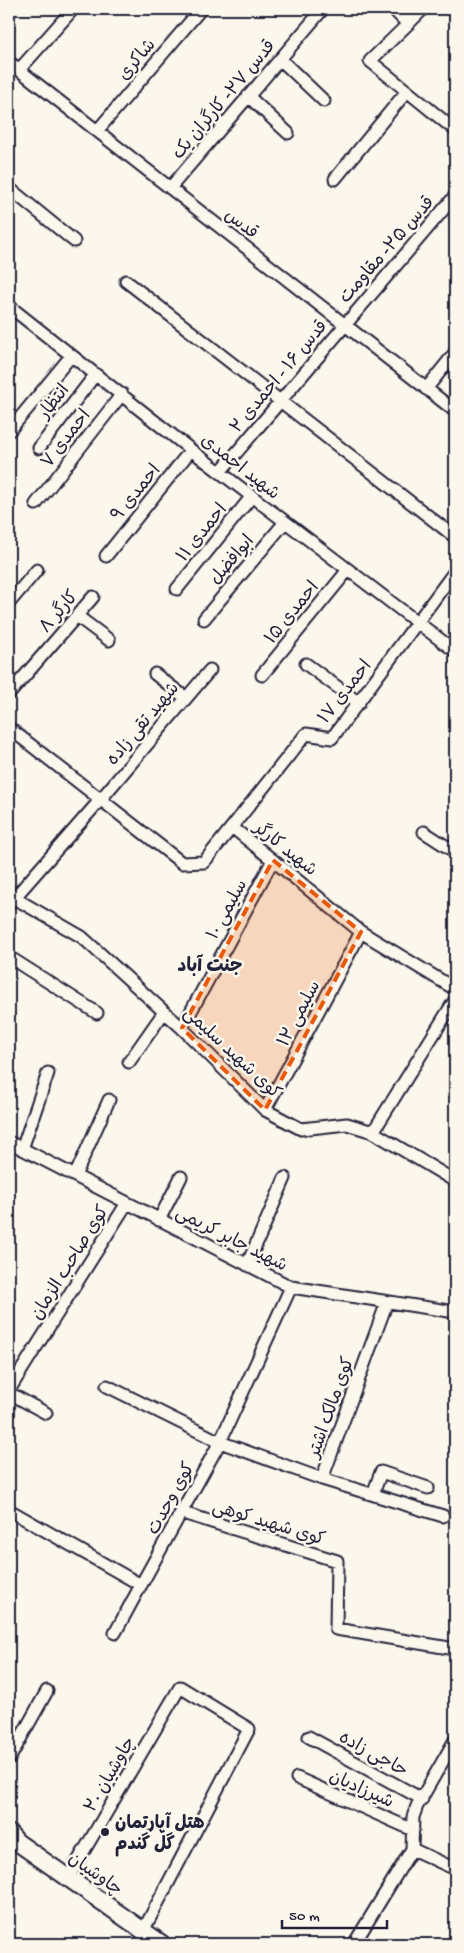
<svg xmlns="http://www.w3.org/2000/svg" width="464" height="1953" font-family="'Gochi Hand','Playpen Sans Arabic',sans-serif">
	<style>
		.lines { fill: none; stroke-linecap: round; stroke-linejoin: round }
		.street-casing { stroke: #22223b; stroke-width: 15 }
		.secondary-casing { stroke: #22223b; stroke-width: 20 }
		.street { stroke: #fbf7ec; stroke-width: 11 }
		.secondary { stroke: #fbf7ec; stroke-width: 16 }
		.marked { fill: #e8590c; fill-opacity: 0.2; stroke: #e8590c; stroke-width: 4; stroke-dasharray: 10 6; stroke-linejoin: round }
		.poi-dot { fill: #22223b; stroke: #fbf7ec; stroke-width: 2 }
		.labels { text-anchor: middle; stroke-width: 5; stroke-linejoin: round; paint-order: stroke }
		.street-label { font-size: 18px; fill: #22223b; stroke: #fbf7ec }
		.poi-label { font-size: 18px; font-weight: bold; fill: #22223b; stroke: #fbf7ec; text-anchor: start }
		.neighbourhood-label { font-size: 19px; font-weight: bold; fill: #22223b; stroke: #fbf7ec }
	</style>
	<rect width="100%" height="100%" fill="#fbf7ec"/>
	<filter id="ink" filterUnits="userSpaceOnUse"><feTurbulence type="fractalNoise" baseFrequency=".02" numOctaves="2"/><feDisplacementMap in="SourceGraphic" scale="10" xChannelSelector="R" yChannelSelector="G"/><feConvolveMatrix kernelMatrix="1 2 1 2 8 2 1 2 1" color-interpolation-filters="sRGB"/></filter>
	<g filter="url(#ink)">
		<g class="lines">
			<defs>
				<path id="street" d="M393,9l15,15 -38,37 85,69
					M408,24l15,-15
					M280,59l44,42
					M9,62l446,349
					M19,70l54,-61
					M248,96l40,37
					M97,131l104,-122
					M335,179l72,-88
					M9,188l65,53
					M170,188l153,-179
					M126,281l329,256
					M9,306l182,144 264,201
					M426,389l29,-36
					M9,431l62,-75
					M39,448l56,-73
					M220,472l235,-276
					M36,504l86,-110
					M106,556l85,-106
					M177,589l75,-93
					M9,603l28,-33
					M77,616l32,24
					M204,619l81,-97
					M306,664l53,39
					M155,674l31,24
					M262,675l86,-105
					M9,694l84,-97
					M9,728l173,135 22,-1 28,-35 129,105 94,57
					M232,827l74,-93 26,4 123,-167
					M424,832l31,20
					M9,895l73,42 100,91 83,82 36,19 46,-5 26,8 82,49
					M9,904l92,-105 109,-129
					M9,957l88,56
					M182,1028l91,-168
					M129,1062l35,-50
					M265,1110l96,-178
					M373,1132l82,-132
					M9,1142l282,145 164,25
					M22,1149l26,-76
					M75,1176l34,-76
					M159,1220l22,-43
					M247,1265l38,-87
					M107,1386l113,56 102,37 65,-177
					M9,1390l118,-187
					M9,1393l37,20
					M322,1479l121,37
					M373,1494l8,-22 47,16
					M9,1510l132,75 79,-143 71,-155
					M183,1513l154,48 -1,68 119,20
					M115,1633l26,-48
					M309,1737l113,62
					M9,1759l38,-68
					M297,1778l116,52
					M412,1849l1,-32 4,-11 38,-66
					M412,1849l43,20
					M68,1878l112,-191 69,42 -106,202
					M354,1944l58,-95"/>
				<path id="secondary" d="M9,1833l8,9 145,102"/>
			</defs>
			<use href="#street" class="street-casing"/>
			<use href="#secondary" class="secondary-casing"/>
			<use href="#street" class="street"/>
			<use href="#secondary" class="secondary"/>
		</g>
	</g>
	<path class="marked" d="M273,860l88,72 -96,178 -83,-82z"/>
	<circle class="poi-dot" cx="105" cy="1832" r="5"/>
	<g class="labels">
		<g class="street-label">
			<text transform="translate(136 59) rotate(-50)" y="6">شاکری</text>
			<text transform="translate(223 99) rotate(-50)" y="6">قدس ۲۷- کارگران یک</text>
			<text transform="translate(242 223) rotate(38)" y="6">قدس</text>
			<text transform="translate(386 249) rotate(-49)" y="6">قدس ۲۵- مقاومت</text>
			<text transform="translate(278 376) rotate(-50)" y="6">قدس ۱۶ - احمدی ۲</text>
			<text transform="translate(53 401) rotate(-52)" y="6">انتظار</text>
			<text transform="translate(65 438) rotate(-52)" y="6">احمدی ۷</text>
			<text transform="translate(241 466) rotate(38)" y="6">شهید احمدی</text>
			<text transform="translate(135 492) rotate(-51)" y="6">احمدی ۹</text>
			<text transform="translate(201 532) rotate(-51)" y="6">احمدی ۱۱</text>
			<text transform="translate(231 559) rotate(-50)" y="6">ابوافضل</text>
			<text transform="translate(58 611) rotate(-49)" y="6">کارگر ۸</text>
			<text transform="translate(291 612) rotate(-51)" y="6">احمدی ۱۵</text>
			<text transform="translate(344 691) rotate(-52)" y="6">احمدی ۱۷</text>
			<text transform="translate(142 723) rotate(-50)" y="6">شهید تقی زاده</text>
			<text transform="translate(286 848) rotate(39)" y="6">شهید کارگر</text>
			<text transform="translate(226 909) rotate(-61)" y="6">سلیمی ۱۰</text>
			<text transform="translate(298 1013) rotate(-62)" y="6">سلیمی ۱۲</text>
			<text transform="translate(233 1052) rotate(43)" y="6">کوی شهید سلیمی</text>
			<text transform="translate(232 1238) rotate(27)" y="6">شهید جابر کریمی</text>
			<text transform="translate(69 1262) rotate(-58)" y="6">کوی صاحب الزمان</text>
			<text transform="translate(330 1407) rotate(-70)" y="6">کوی مالک اشتر</text>
			<text transform="translate(170 1498) rotate(-61)" y="6">کوی وحدت</text>
			<text transform="translate(269 1522) rotate(17)" y="6">کوی شهید کوهی</text>
			<text transform="translate(374 1753) rotate(29)" y="6">حاجی زاده</text>
			<text transform="translate(109 1774) rotate(-60)" y="6">چاوشیان ۲۰</text>
			<text transform="translate(362 1788) rotate(24)" y="6">شیرزادیان</text>
			<text transform="translate(96 1873) rotate(35)" y="6">چاوشیان</text>
		</g>
		<g class="poi-label">
			<text x="115" y="1828">هتل آپارتمان<tspan x="115" dy="21">گل گندم</tspan></text>
		</g>
		<g class="neighbourhood-label">
			<text x="210" y="971">جنت آباد</text>
		</g>
	</g>
	<rect width="464" height="1953" fill="none" stroke="#fbf7ec" stroke-width="30"/>
	<rect x="15" y="15" width="434" height="1923" fill="none" stroke="#22223b" stroke-width="2" filter="url(#ink)"/>
	<path d="M282 1920v8h105v-8" fill="none" stroke="#22223b" stroke-width="2.5"/>
	<text x="289" y="1920" font-size="15" fill="#22223b" stroke="#fbf7ec" stroke-width="4" paint-order="stroke">50 m</text>
</svg>
